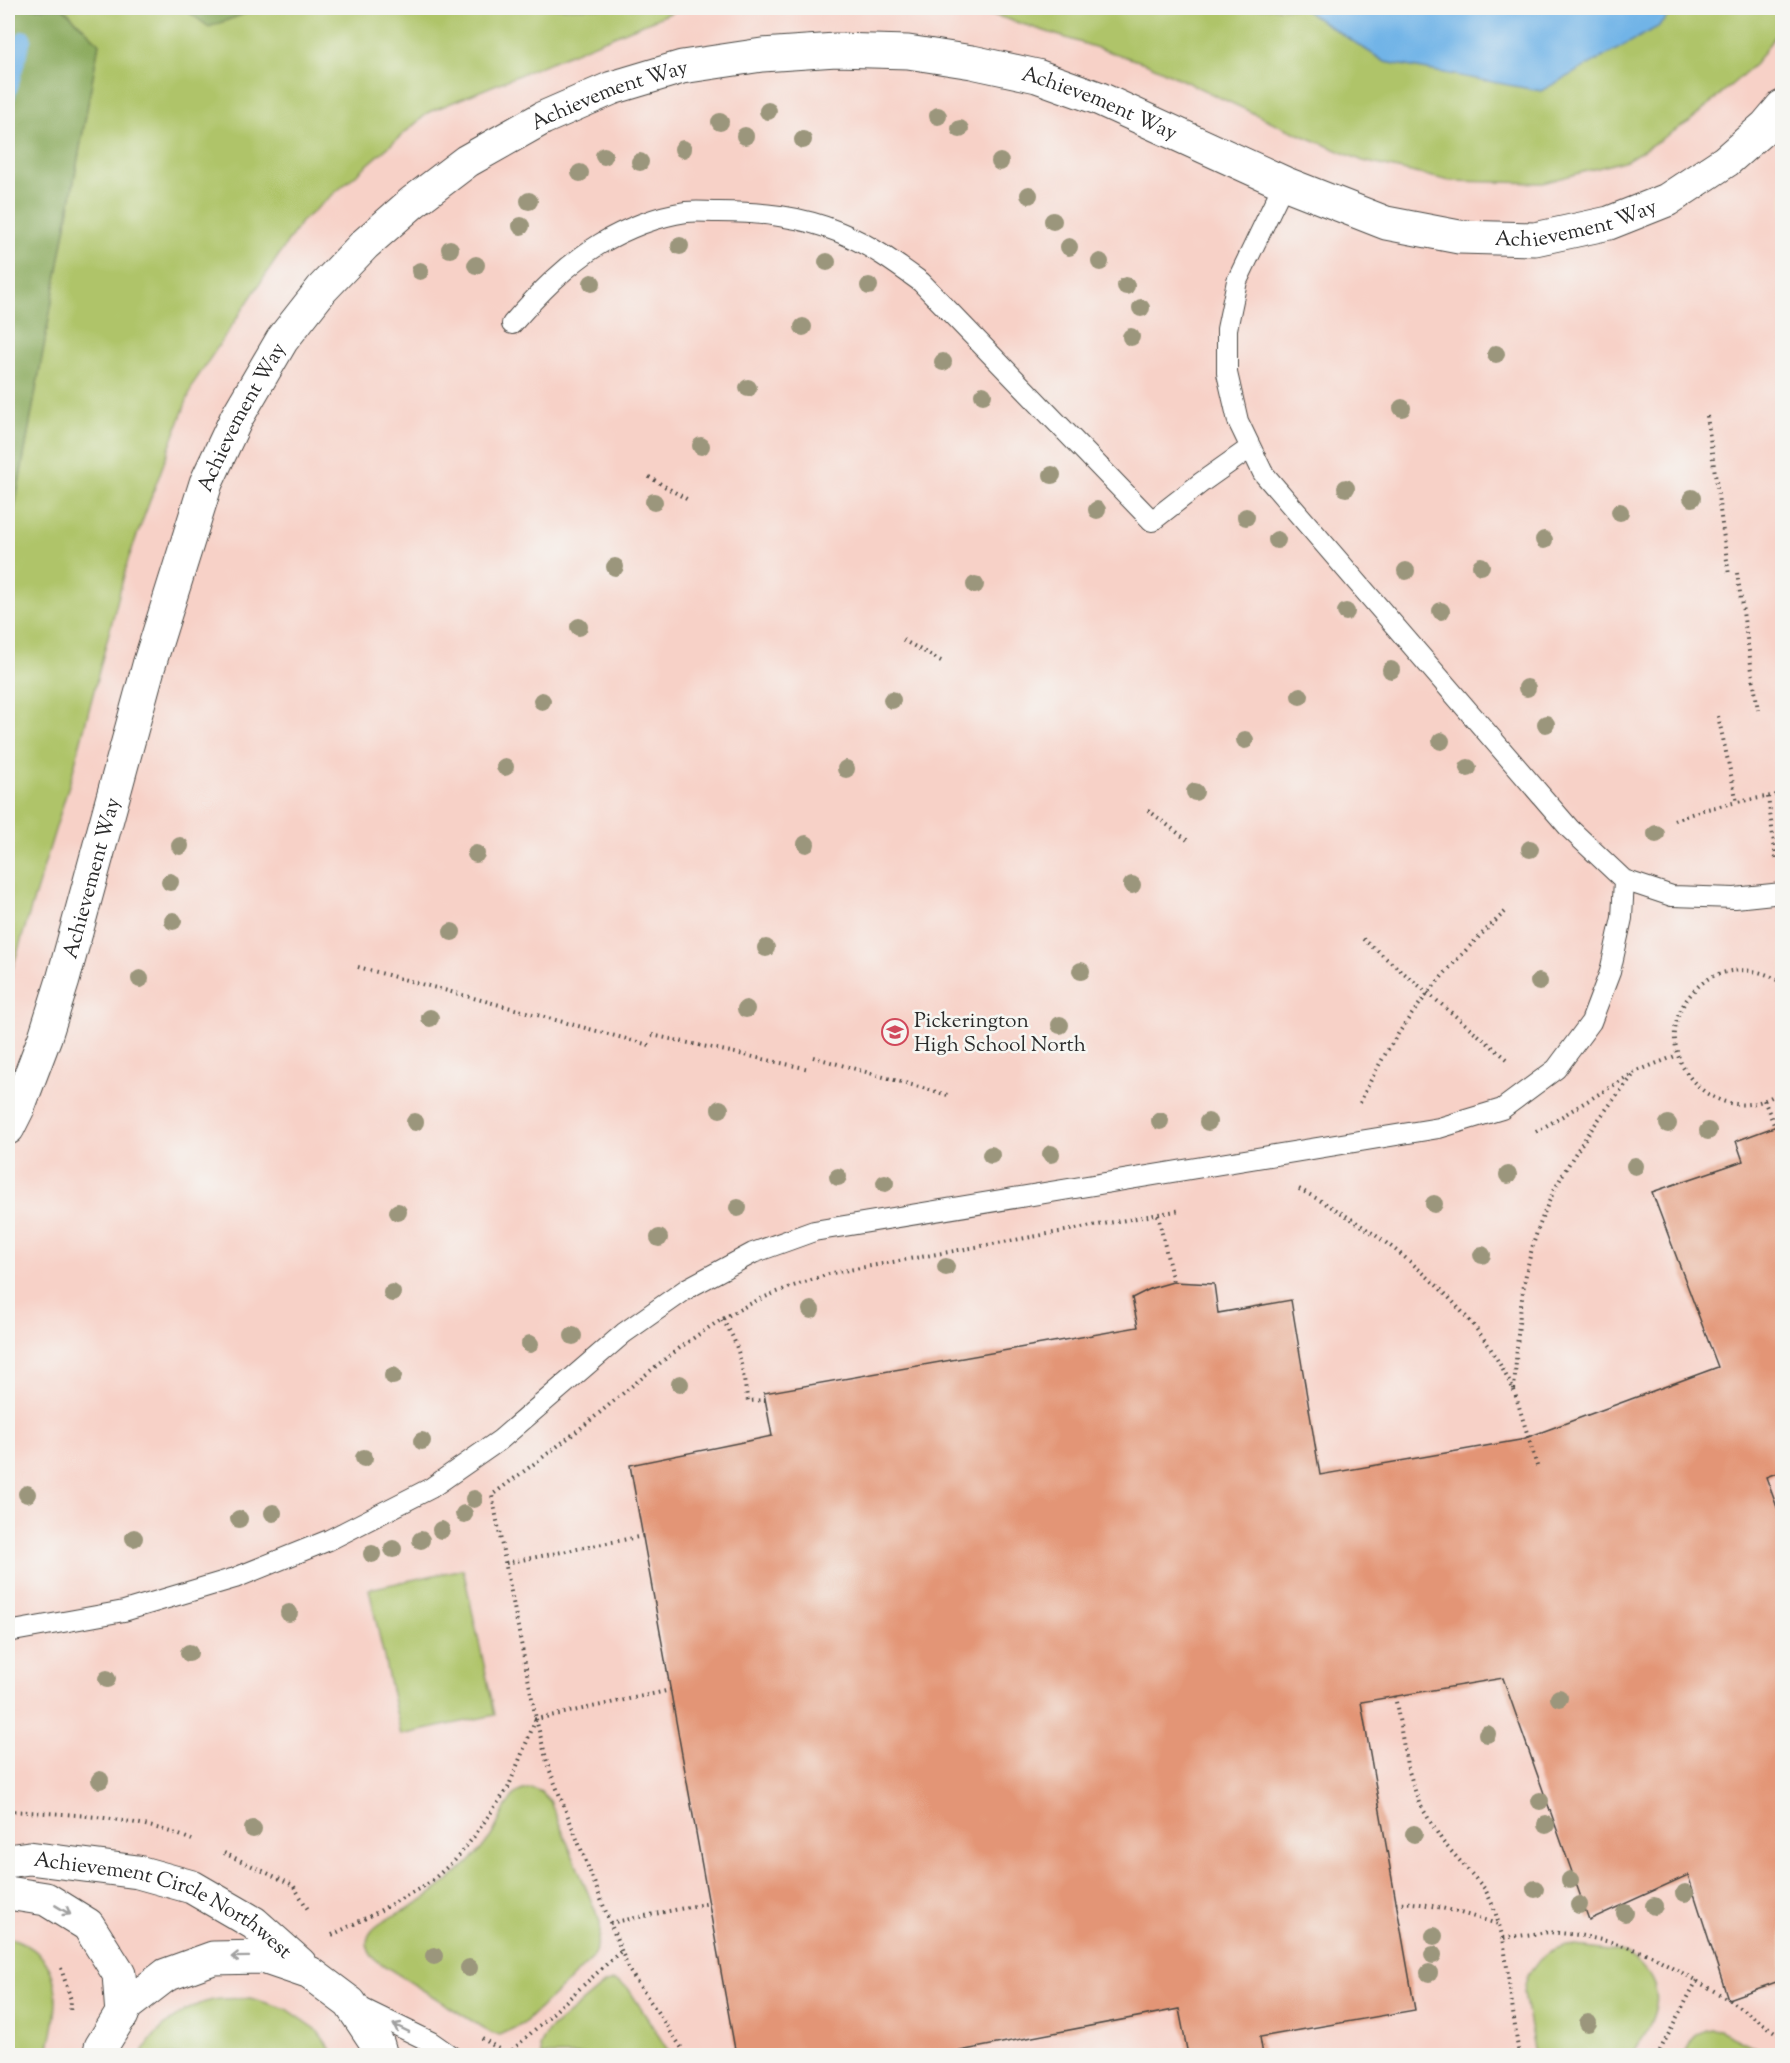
<svg xmlns="http://www.w3.org/2000/svg" width="1790" height="2063" font-family="'Sorts Mill Goudy',serif">
	<style>
		.built { fill: #f7d1c7 }
		.green { fill: #afc469; stroke: #6d784a; stroke-width: 1.5 }
		.forest { fill: #8baa5d; stroke: #5b6a44; stroke-width: 1.5 }
		.water { fill: #71b4e7; stroke: #4e7089; stroke-width: 1.5 }
		.lines { fill: none; stroke-linecap: round; stroke-linejoin: round }
		.stream { stroke: #71b4e7; stroke-width: 15 }
		.building { fill: #e39576 }
		.service-casing { stroke: #494642; stroke-width: 22 }
		.minor-casing { stroke: #494642; stroke-width: 35 }
		.path { stroke: #494642; stroke-width: 4; stroke-dasharray: 1.5 4.5; stroke-linecap: butt }
		.service { stroke: #fff; stroke-width: 20 }
		.minor { stroke: #fff; stroke-width: 33 }
		.tree { fill: #9b967b }
		.oneway { stroke: #a0a0a0 }
		.labels { text-anchor: middle; stroke-width: 5; stroke-linejoin: round; paint-order: stroke }
		.street-label { font-size: 21px; fill: #2b2b2b; stroke: #f6f6f2 }
		.poi-label { font-size: 21px; fill: #2b2b2b; stroke: #f6f6f2; text-anchor: start }
	</style>
	<rect width="100%" height="100%" fill="#f6f6f2"/>
	<filter id="ink" filterUnits="userSpaceOnUse"><feTurbulence type="fractalNoise" baseFrequency=".0167" numOctaves="2"/><feDisplacementMap in="SourceGraphic" scale="12" xChannelSelector="R" yChannelSelector="G"/><feConvolveMatrix kernelMatrix="1 2 1 2 8 2 1 2 1" color-interpolation-filters="sRGB"/></filter>
	<filter id="wash" filterUnits="userSpaceOnUse"><feTurbulence type="fractalNoise" baseFrequency=".008" numOctaves="4" result="noise"/><feDisplacementMap in="SourceGraphic" scale="24" xChannelSelector="R" yChannelSelector="G"/><feGaussianBlur stdDeviation="1.35" result="paint"/><feColorMatrix in="noise" values="0 0 0 0 0 0 0 0 0 0 0 0 0 0 0 0 0 1.4 0 .05"/><feComposite in="paint" operator="in"/></filter>
	<g filter="url(#wash)">
		<rect width="100%" height="100%" fill="#f2e1c5"/>
		<path class="built" d="M8,8h1774v2047h-1774z"/>
		<path class="green" d="M63,8h619l-253,104 -128,110 -108,162 -65,176 -56,215 -64,208v-439l91,-501z
			M945,8h837v18l-27,38 -66,58 -62,38 -84,23 -93,-2 -87,-20 -78,-33 -137,-64 -151,-48z
			M463,1569l32,146 -94,20 -32,-146z
			M532,1788l9,4 9,9 50,121c1,16 -2,26 -10,39l-67,63 -24,11 -8,-2 -116,-73c-26,-30 19,-43 39,-55 11,-6 21,-14 30,-21 17,-13 34,-29 46,-46 8,-12 15,-34 25,-44 5,-4 11,-5 17,-6z
			M8,1937c60,18 52,70 39,118h-39z
			M1565,1946c18,2 37,3 55,7 21,6 40,30 36,52 -3,18 -15,35 -23,50h-98l-11,-62c1,-23 19,-42 41,-47z
			M613,1981l6,1 9,6 43,67h-130l-1,-8 8,-16 56,-47z
			M250,1998l37,11 29,20 19,26h-194c13,-25 43,-49 72,-55 12,-2 25,-1 37,-2z
			M1711,2029l9,1 41,20 4,5h-81c6,-13 11,-24 27,-26z"/>
		<path class="forest" d="M8,8h55l36,35 -91,501z
			M183,8h69l-3,4 -40,15z"/>
		<path class="water" d="M1301,8h375l-18,19 -117,64 -156,-29z"/>
		<g class="lines">
			<path class="stream" d="M8,95l16,-57"/>
		</g>
		<g id="blocks">
			<path class="building" d="M1782,1124v347l-16,6 16,44v459l-54,19 -40,-124 -99,45 -86,-242 -142,24 54,308 -155,27 3,18h-75l-9,-46 -240,46h-203l-106,-590 142,-29 -8,-43 374,-66 -6,-29 20,-10 21,-6 41,2 4,29 73,-13 29,175 200,-35 198,-73 -66,-175 91,-31 -7,-20z"/>
		</g>
	</g>
	<g filter="url(#ink)">
		<use href="#blocks" fill-opacity="0" stroke="#494642" stroke-width="1.5"/>
		<g class="lines">
			<defs>
				<path id="service" d="M1284,183l-47,98 -10,48v44l11,48 25,52 307,356 54,51 48,16 63,2 47,-5
					M512,324c26,-30 54,-59 88,-80 25,-15 57,-28 86,-32 10,-1 21,0 32,0 42,0 82,4 121,20 30,12 56,31 82,50l231,239 50,-39 48,-34
					M8,1632l116,-21 111,-33 94,-38 102,-52 69,-48 124,-107 64,-45 65,-35 61,-22 625,-103 63,-19 54,-40 35,-47 19,-50 12,-54 2,-38
					M355,2005l76,37 20,14"/>
				<g id="minor">
					<path id="s1" d="M8,1128l10,-20 27,-71 18,-57 86,-315 57,-182 31,-66 45,-77 40,-51 43,-45 48,-42 54,-41 76,-43 69,-30 70,-21 80,-12 74,-5 72,2 64,10 65,14 61,22 186,85 102,40 73,14 76,2 74,-16 58,-23 59,-39 40,-35 16,-19"/>
					<path id="s2" d="M8,1861l21,-3 109,14 54,15 62,36 46,41"/>
					<path d="M8,1893l38,6 42,26 31,49 3,41"/>
					<path d="M99,2056l2,-9 26,-42 39,-30 47,-17 50,-1 47,16 40,30 28,42 3,11"/>
				</g>
			</defs>
			<use href="#service" class="service-casing"/>
			<use href="#minor" class="minor-casing"/>
			<path class="path" d="M1707,416l22,159
				M649,477l39,23
				M1737,573l21,137
				M903,640l38,21
				M1718,716l19,86 45,-8
				M1768,797l8,62
				M1148,810l39,30
				M1674,820l29,-10 34,-8
				M1363,939l144,120
				M358,967l291,78
				M1782,984c-14,-13 -37,-16 -56,-12 -14,3 -25,10 -34,21 -53,59 28,146 90,97
				M652,1035l157,34
				M813,1057l138,39
				M1764,1100l11,27
				M1360,1103c32,-73 86,-137 145,-191
				M1536,1132l101,-61 41,-16
				M1299,1189c73,38 142,89 190,157 9,14 17,30 25,44 4,-56 6,-113 26,-166 20,-56 57,-104 94,-150
				M1158,1215l15,67
				M722,1320c19,22 20,54 26,81l17,-1
				M1514,1390l23,76
				M506,1563l137,-27
				M671,1690l-135,29 12,47 81,204 58,86
				M1395,1696l12,69 12,38 24,39 42,47 9,19 9,30
				M8,1811c60,3 128,5 184,29
				M224,1853l69,32 16,26
				M1396,1903c28,-3 74,13 102,21
				M610,1923l99,-20
				M332,1935l40,-20 57,-32 26,-23 18,-22 35,-50 28,-69 -44,-224c32,-24 64,-47 95,-72 51,-41 100,-87 159,-117 27,-14 56,-23 86,-33l349,-63
				M61,1968l10,32 -1,13
				M482,2038l27,18
				M508,2054l113,-103
				M872,2055l1,1
				M1519,2056l-16,-118 46,-6 30,3 36,8 36,12 77,44 54,38
				M1657,2056l40,-76"/>
			<use href="#service" class="service"/>
			<use href="#minor" class="minor"/>
		</g>
		<g class="tree">
			<circle cx="768" cy="111" r="9"/>
			<circle cx="938" cy="116" r="9"/>
			<circle cx="720" cy="122" r="9"/>
			<circle cx="960" cy="129" r="9"/>
			<circle cx="745" cy="136" r="9"/>
			<circle cx="803" cy="140" r="9"/>
			<circle cx="683" cy="149" r="9"/>
			<circle cx="604" cy="156" r="9"/>
			<circle cx="640" cy="162" r="9"/>
			<circle cx="1000" cy="162" r="9"/>
			<circle cx="580" cy="173" r="9"/>
			<circle cx="1029" cy="195" r="9"/>
			<circle cx="529" cy="201" r="9"/>
			<circle cx="1053" cy="221" r="9"/>
			<circle cx="521" cy="226" r="9"/>
			<circle cx="680" cy="246" r="9"/>
			<circle cx="1069" cy="247" r="9"/>
			<circle cx="450" cy="249" r="9"/>
			<circle cx="827" cy="262" r="9"/>
			<circle cx="1100" cy="262" r="9"/>
			<circle cx="476" cy="265" r="9"/>
			<circle cx="420" cy="271" r="9"/>
			<circle cx="592" cy="283" r="9"/>
			<circle cx="869" cy="286" r="9"/>
			<circle cx="1126" cy="286" r="9"/>
			<circle cx="1141" cy="308" r="9"/>
			<circle cx="803" cy="327" r="9"/>
			<circle cx="1131" cy="337" r="9"/>
			<circle cx="1496" cy="354" r="9"/>
			<circle cx="943" cy="362" r="9"/>
			<circle cx="748" cy="388" r="9"/>
			<circle cx="983" cy="395" r="9"/>
			<circle cx="1402" cy="408" r="9"/>
			<circle cx="701" cy="446" r="9"/>
			<circle cx="1052" cy="475" r="9"/>
			<circle cx="1346" cy="488" r="9"/>
			<circle cx="1692" cy="498" r="9"/>
			<circle cx="654" cy="502" r="9"/>
			<circle cx="1097" cy="510" r="9"/>
			<circle cx="1620" cy="512" r="9"/>
			<circle cx="1246" cy="517" r="9"/>
			<circle cx="1277" cy="540" r="9"/>
			<circle cx="1544" cy="540" r="9"/>
			<circle cx="1481" cy="566" r="9"/>
			<circle cx="615" cy="567" r="9"/>
			<circle cx="1406" cy="571" r="9"/>
			<circle cx="975" cy="585" r="9"/>
			<circle cx="1441" cy="611" r="9"/>
			<circle cx="1346" cy="612" r="9"/>
			<circle cx="579" cy="627" r="9"/>
			<circle cx="1391" cy="670" r="9"/>
			<circle cx="1527" cy="688" r="9"/>
			<circle cx="1300" cy="696" r="9"/>
			<circle cx="892" cy="700" r="9"/>
			<circle cx="542" cy="701" r="9"/>
			<circle cx="1546" cy="724" r="9"/>
			<circle cx="1245" cy="740" r="9"/>
			<circle cx="1441" cy="741" r="9"/>
			<circle cx="505" cy="767" r="9"/>
			<circle cx="1468" cy="768" r="9"/>
			<circle cx="846" cy="769" r="9"/>
			<circle cx="1195" cy="792" r="9"/>
			<circle cx="1656" cy="834" r="9"/>
			<circle cx="806" cy="844" r="9"/>
			<circle cx="180" cy="846" r="9"/>
			<circle cx="1530" cy="849" r="9"/>
			<circle cx="476" cy="854" r="9"/>
			<circle cx="170" cy="882" r="9"/>
			<circle cx="1132" cy="885" r="9"/>
			<circle cx="173" cy="921" r="9"/>
			<circle cx="452" cy="932" r="9"/>
			<circle cx="766" cy="948" r="9"/>
			<circle cx="1081" cy="971" r="9"/>
			<circle cx="140" cy="979" r="9"/>
			<circle cx="1539" cy="982" r="9"/>
			<circle cx="746" cy="1009" r="9"/>
			<circle cx="430" cy="1018" r="9"/>
			<circle cx="1060" cy="1025" r="9"/>
			<circle cx="720" cy="1109" r="9"/>
			<circle cx="1160" cy="1121" r="9"/>
			<circle cx="415" cy="1122" r="9"/>
			<circle cx="1208" cy="1122" r="9"/>
			<circle cx="1668" cy="1124" r="9"/>
			<circle cx="1708" cy="1131" r="9"/>
			<circle cx="1051" cy="1154" r="9"/>
			<circle cx="991" cy="1155" r="9"/>
			<circle cx="1635" cy="1166" r="9"/>
			<circle cx="1508" cy="1175" r="9"/>
			<circle cx="838" cy="1177" r="9"/>
			<circle cx="885" cy="1183" r="9"/>
			<circle cx="1434" cy="1204" r="9"/>
			<circle cx="738" cy="1208" r="9"/>
			<circle cx="398" cy="1212" r="9"/>
			<circle cx="659" cy="1238" r="9"/>
			<circle cx="1482" cy="1255" r="9"/>
			<circle cx="946" cy="1267" r="9"/>
			<circle cx="392" cy="1293" r="9"/>
			<circle cx="811" cy="1310" r="9"/>
			<circle cx="573" cy="1336" r="9"/>
			<circle cx="530" cy="1344" r="9"/>
			<circle cx="393" cy="1376" r="9"/>
			<circle cx="680" cy="1384" r="9"/>
			<circle cx="422" cy="1441" r="9"/>
			<circle cx="364" cy="1458" r="9"/>
			<circle cx="27" cy="1494" r="9"/>
			<circle cx="474" cy="1499" r="9"/>
			<circle cx="273" cy="1513" r="9"/>
			<circle cx="464" cy="1514" r="9"/>
			<circle cx="239" cy="1519" r="9"/>
			<circle cx="441" cy="1530" r="9"/>
			<circle cx="134" cy="1538" r="9"/>
			<circle cx="421" cy="1540" r="9"/>
			<circle cx="393" cy="1549" r="9"/>
			<circle cx="372" cy="1554" r="9"/>
			<circle cx="289" cy="1613" r="9"/>
			<circle cx="189" cy="1653" r="9"/>
			<circle cx="107" cy="1679" r="9"/>
			<circle cx="1559" cy="1698" r="9"/>
			<circle cx="1487" cy="1734" r="9"/>
			<circle cx="100" cy="1780" r="9"/>
			<circle cx="1540" cy="1801" r="9"/>
			<circle cx="1546" cy="1825" r="9"/>
			<circle cx="253" cy="1829" r="9"/>
			<circle cx="1414" cy="1834" r="9"/>
			<circle cx="1570" cy="1880" r="9"/>
			<circle cx="1535" cy="1889" r="9"/>
			<circle cx="1685" cy="1893" r="9"/>
			<circle cx="1579" cy="1905" r="9"/>
			<circle cx="1654" cy="1906" r="9"/>
			<circle cx="1625" cy="1913" r="9"/>
			<circle cx="1434" cy="1936" r="9"/>
			<circle cx="1433" cy="1955" r="9"/>
			<circle cx="434" cy="1956" r="9"/>
			<circle cx="469" cy="1968" r="9"/>
			<circle cx="1429" cy="1973" r="9"/>
			<circle cx="1588" cy="2023" r="9"/>
		</g>
		<defs><path id="oneway-shaft" d="M-6 0H5M1.5-3L5.5 0L1.5 3" fill="none" stroke-width="1.6" stroke-linecap="round" stroke-linejoin="round" transform="scale(1.5)"/></defs>
		<g class="oneway">
			<use href="#oneway-shaft" transform="translate(63 1910) rotate(31)"/>
			<use href="#oneway-shaft" transform="translate(240 1957) rotate(179)"/>
			<use href="#oneway-shaft" transform="translate(401 2028) rotate(-154)"/>
		</g>
	</g>
	<defs>
		<symbol id="school-ring" viewBox="-11 -11 22 22"><circle r="9.5" fill="#f6f6f2" stroke="#d1495b" stroke-width="1.5"/><path d="M0-5L7-2L0 1L-7-2ZM-4 1L0 2.5L4 1V4Q0 6-4 4Z" fill="#d1495b"/></symbol>
	</defs>
	<g fill-rule="evenodd">
		<use href="#school-ring" x="880" y="1017" width="30" height="30"/>
	</g>
	<g class="labels">
		<g class="street-label">
			<text dy="7" stroke="none"><textPath href="#s1" startOffset="1254">Achievement Way</textPath></text>
			<text dy="7" stroke="none"><textPath href="#s1" startOffset="1758">Achievement Way</textPath></text>
			<text dy="7" stroke="none"><textPath href="#s1" startOffset="2262">Achievement Way</textPath></text>
			<text dy="7" stroke="none"><textPath href="#s1" startOffset="750">Achievement Way</textPath></text>
			<text dy="7" stroke="none"><textPath href="#s1" startOffset="264">Achievement Way</textPath></text>
			<text dy="7" stroke="none"><textPath href="#s2" startOffset="166">Achievement Circle Northwest</textPath></text>
		</g>
		<g class="poi-label">
			<text x="914" y="1027">Pickerington<tspan x="914" dy="24">High School North</tspan></text>
		</g>
	</g>
	<rect width="1790" height="2063" fill="none" stroke="#f6f6f2" stroke-width="30"/>
</svg>
